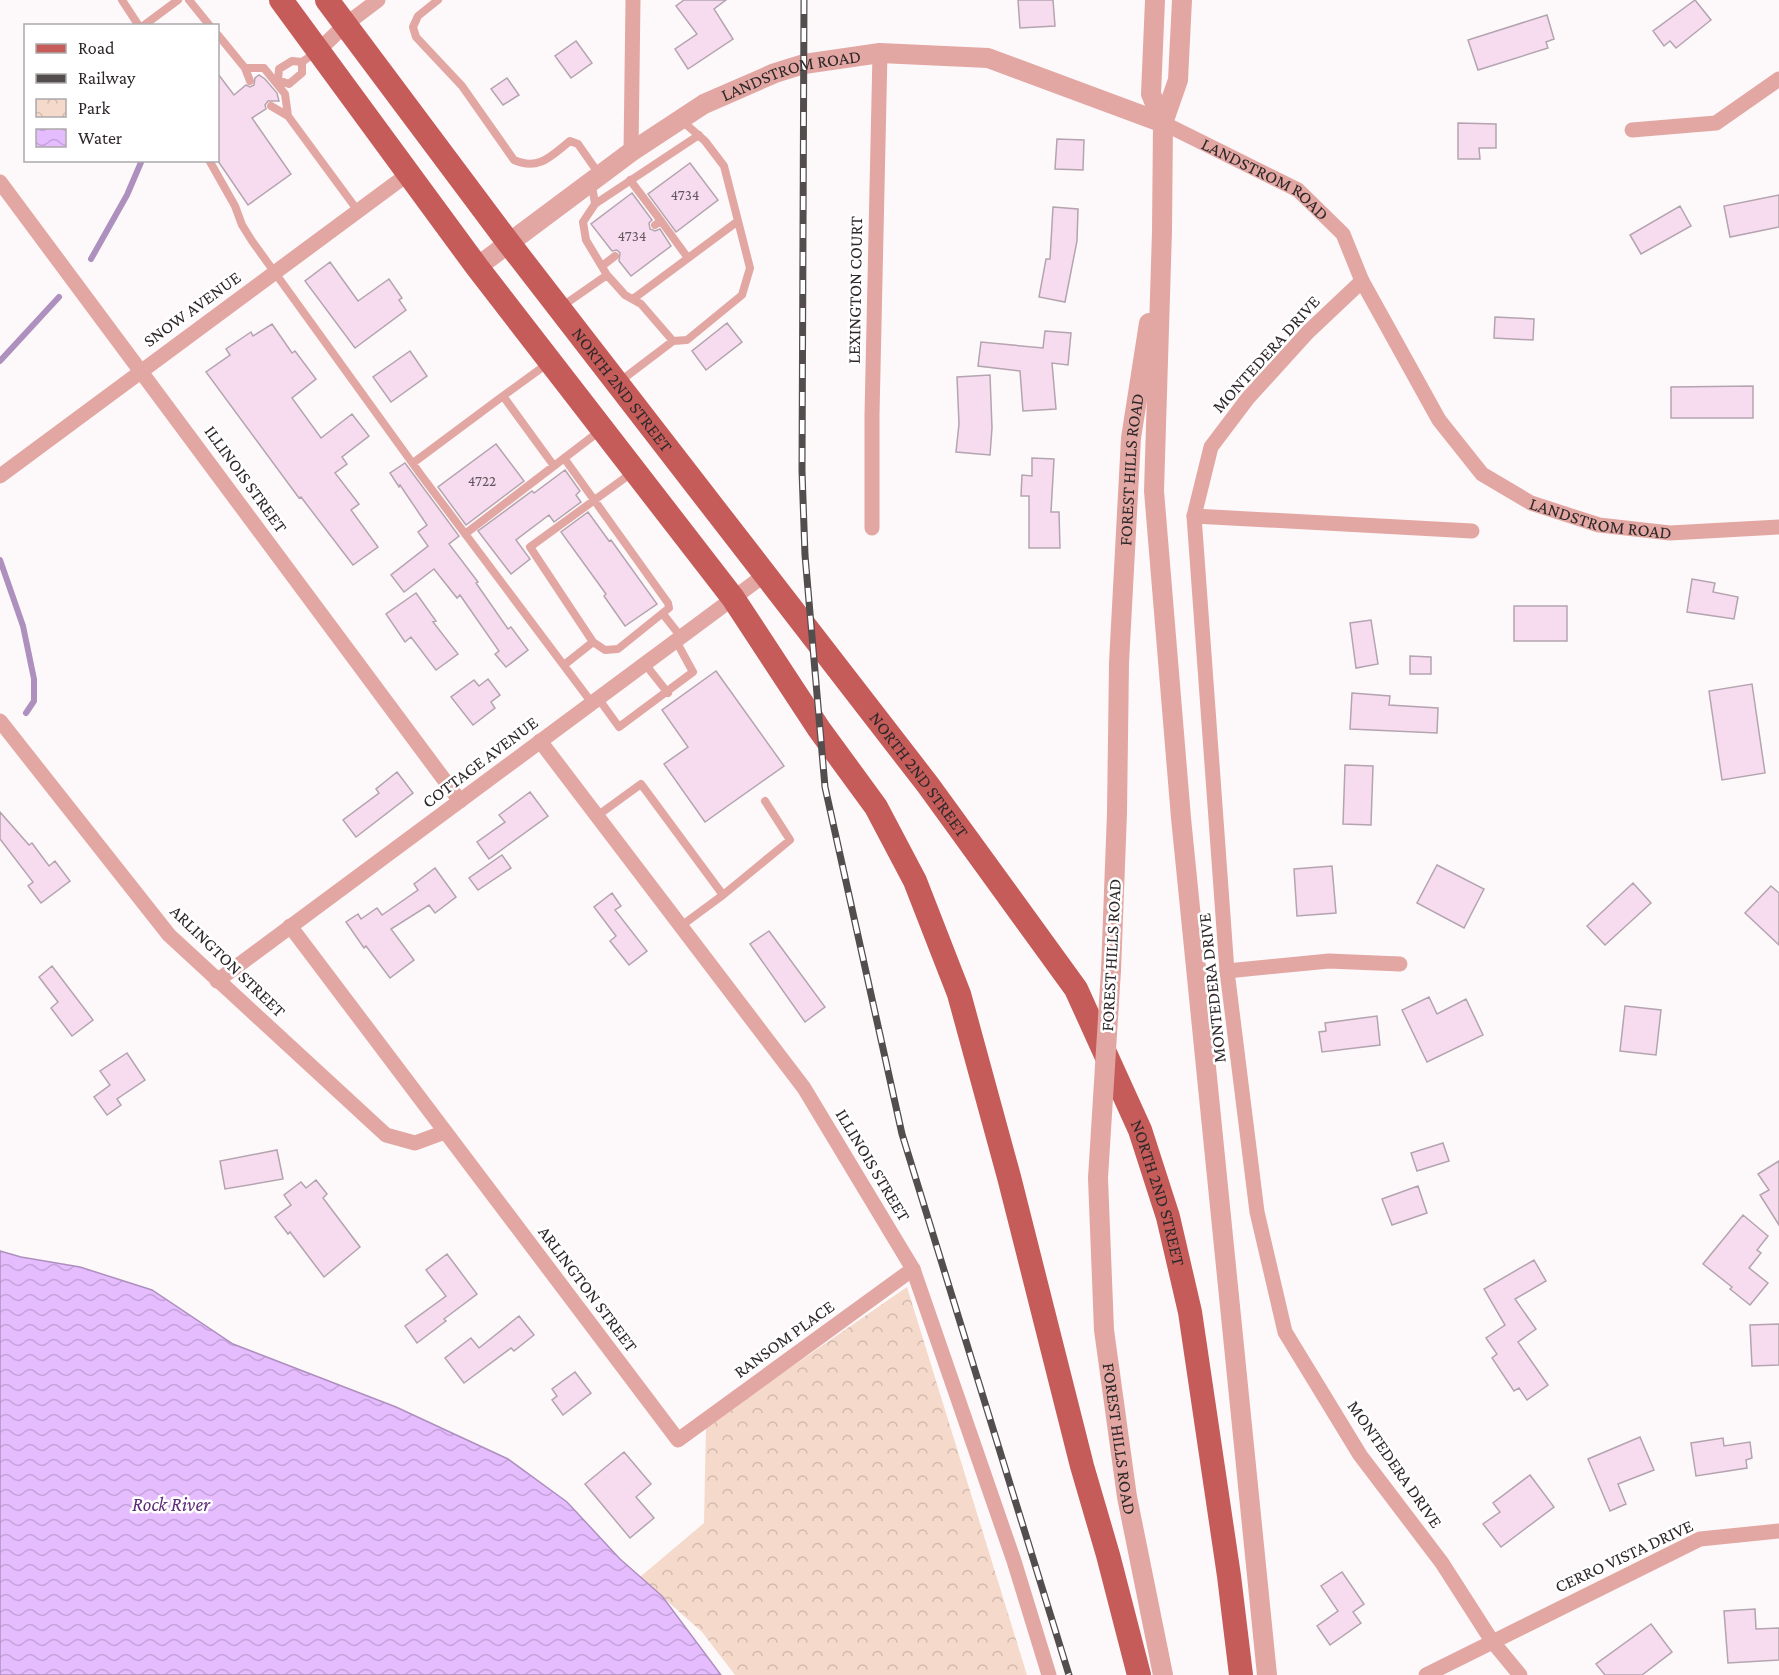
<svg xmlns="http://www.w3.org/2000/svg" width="1779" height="1675" font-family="'Crimson Pro',serif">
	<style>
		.park { fill: url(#park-crowns) }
		.water { fill: url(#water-waves); stroke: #ae90be; stroke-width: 1.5 }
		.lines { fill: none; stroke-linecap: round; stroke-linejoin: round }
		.stream { stroke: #ae90be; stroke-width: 6 }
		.building { fill: #f7dcf0; stroke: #b4a4af; stroke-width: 1.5 }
		.service { stroke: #e3a7a3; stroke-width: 8 }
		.minor { stroke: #e3a7a3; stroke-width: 15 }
		.tertiary { stroke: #e3a7a3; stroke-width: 20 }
		.primary { stroke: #c55c5a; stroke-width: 24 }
		.rail-casing { stroke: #534d4e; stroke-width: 7 }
		.rail { stroke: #fff; stroke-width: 4.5; stroke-dasharray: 14; stroke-linecap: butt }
		.tertiary-bridge { stroke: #e3a7a3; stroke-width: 20 }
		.labels { text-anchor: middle; stroke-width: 5; stroke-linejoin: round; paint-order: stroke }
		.number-label { font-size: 15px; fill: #61555c }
		.street-label { font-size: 18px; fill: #2f282a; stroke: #fff }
		.water-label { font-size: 20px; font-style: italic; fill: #5d2b77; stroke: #fff }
	</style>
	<defs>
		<pattern id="park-crowns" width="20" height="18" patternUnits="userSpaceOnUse" patternTransform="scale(1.5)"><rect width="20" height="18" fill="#f5d9cb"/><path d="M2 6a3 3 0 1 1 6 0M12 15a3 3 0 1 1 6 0" fill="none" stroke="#d2baae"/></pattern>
		<pattern id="water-waves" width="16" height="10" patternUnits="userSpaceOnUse" patternTransform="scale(1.5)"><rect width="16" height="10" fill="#e5bcfe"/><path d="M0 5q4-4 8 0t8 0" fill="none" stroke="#c5a2da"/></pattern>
	</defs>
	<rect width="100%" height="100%" fill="#fdf9fa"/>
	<path class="park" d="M907,1287l120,388h-292l-33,-43 -62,-55 64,-54 2,-97z"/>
	<path class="water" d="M0,1251l21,6 59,10 72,23 81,54 163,63 112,52 59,43 53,57 42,37 59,79h-721z"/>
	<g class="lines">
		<path class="stream" d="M91,259l36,-64 15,-35
			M0,361l59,-64
			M0,560l23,66 11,53v22l-8,12"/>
	</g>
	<path class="building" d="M684,0h42l-12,9 19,30 -45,30 -13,-20 22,-15 -21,-28z
		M1018,0h35l2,26 -35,2z
		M1695,0l16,20 -35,28 -6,-7 -6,5 -11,-15z
		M1547,15l7,24 -8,3 2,6 -70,22 -10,-30z
		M576,41l16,22 -21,15 -16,-22z
		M218,74l16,21 12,-10 4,2 4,-2 1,-7 4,-3 6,4 12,14 2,8h-11l-3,4 1,4 -14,9 39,56 -43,31 -30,-44z
		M507,78l12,17 -16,10 -12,-16z
		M1458,123l38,1v24h-17l1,11h-22z
		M1057,139l27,1 -1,30 -28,-1z
		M690,163l28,37 -42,32 -28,-38z
		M632,193l20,27 -3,3 1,6 5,2 5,-2 11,17 -40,30 -12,-15 1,-8 -3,-3 -5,1 -21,-27z
		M1779,195v32l-49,10 -6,-31z
		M1680,206l11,20 -50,28 -11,-19z
		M1053,207l25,2 -1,32 -12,61 -26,-5 7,-38h4z
		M330,262l28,39 31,-22 13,19 -3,2 7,10 -51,38 -50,-67z
		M1495,317l39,2 -1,21 -39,-2z
		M727,323l15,19 -36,28 -14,-19z
		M272,324l20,29 3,-2 21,28 -24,19 29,40 31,-24 17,22 -27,21 5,7 -12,9 24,31 -8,6 27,37 -25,18 -52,-68 -2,1 -93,-126 24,-17 -4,-6 25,-17 2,4z
		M1045,331l26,2 -3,32 -16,-2 4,46 -33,2 -3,-40 -42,-5 3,-24 62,6z
		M410,351l17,25 -36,26 -18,-25z
		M990,375l2,53 -2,27 -34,-3 3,-28 -2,-47z
		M1753,386v32h-82v-31z
		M496,444l28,37 -58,44 -28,-38z
		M1032,458l22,1 -3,53h8l1,36h-31v-52h-8l1,-21 10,1z
		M405,463l54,73 -10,8 29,38 -2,1 32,46 3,-2 17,23 -22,17 -11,-13 4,-3 -39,-56 -3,3 -23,-29 -30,23 -13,-17 37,-29 -10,-14 9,-7 -27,-40 -1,2 -9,-14z
		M565,470l15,21 -4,4 5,7 -27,20 -5,-7 -33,25 14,19 -19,15 -33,-43 54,-40 2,2z
		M588,512l21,29 2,-1 46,64 -32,22 -21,-30 2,-2 -45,-62z
		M1692,579l23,4 -2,9 25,5 -4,22 -47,-7z
		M416,593l20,28 -3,1 25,32 -22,16 -25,-33 -6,5 -19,-28z
		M1514,606h53v35h-53z
		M1371,620l7,44 -22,4 -6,-45z
		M1410,656l21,1v17h-21z
		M716,671l68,95 -79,56 -41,-58 24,-17 -26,-37z
		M488,679l12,16 -9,7 4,6 -22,17 -22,-28 23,-17 5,6z
		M1752,684l13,89 -43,7 -13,-89z
		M1352,693l38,3 -1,9 49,3 -1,25 -87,-4z
		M1345,765l28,1 -2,59 -28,-1z
		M397,772l16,21 -57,44 -13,-17 36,-27 -3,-4z
		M530,792l18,24 -59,43 -12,-17 28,-20 -6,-7z
		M0,812l29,33 3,-2 17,23 6,-5 15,20 -29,22 -13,-17 5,-4 -33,-43z
		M502,855l9,13 -33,22 -9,-12z
		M1437,865l47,24 -20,39 -47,-25z
		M1332,866l4,47 -39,3 -3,-47z
		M435,868l21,29 -21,16 -6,-8 -38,24 23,31 -24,18 -24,-32 -2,2 -18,-26 12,-8 3,5 16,-11 5,7 36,-25 -4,-6z
		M1633,883l18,20 -46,42 -18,-19z
		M1771,886l8,7v52l-34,-32z
		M612,893l9,13 -6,4 32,41 -18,14 -19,-24 6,-5 -22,-29z
		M769,931l56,76 -20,15 -55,-78z
		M52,966l41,54 -21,16 -21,-28 7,-6 -19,-25z
		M1429,997l8,17 29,-15 17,36 -56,27 -25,-52z
		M1625,1006l36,4 -5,45 -36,-4z
		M1377,1016l3,29 -58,7 -3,-20 7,-1 -1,-8z
		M127,1053l18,27 -28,19 4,6 -14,10 -13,-18 16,-12 -10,-14z
		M1443,1143l6,18 -32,10 -6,-18z
		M277,1150l6,29 -58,10 -5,-28z
		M1779,1161v64l-19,-30 9,-5 -11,-16z
		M316,1180l11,14 -4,4 37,49 -36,30 -34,-45 -2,2 -13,-17 16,-12 -7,-10 17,-13 5,6z
		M1418,1186l9,27 -35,12 -10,-26z
		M1743,1215l25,21 -11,14 4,3 -12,15 19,15 -18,22 -20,-16 2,-2 -29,-23z
		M447,1254l30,40 -33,25 2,2 -29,22 -12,-17 41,-30 -20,-26z
		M1534,1260l12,21 -31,18 21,30 -18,13 30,43 -21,15 -8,-12 -5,3 -22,-33 5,-4 -11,-16 19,-13 -21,-36z
		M519,1316l15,19 -20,16 -3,-3 -47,35 -19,-25 26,-20 8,10z
		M1779,1324v41l-27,1 -2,-41z
		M575,1372l16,21 -28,22 -11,-15 5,-4 -5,-7z
		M1640,1437l14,33 -36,14 8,20 -16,7 -22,-52z
		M1723,1438l1,8 26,-4 2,16 -6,2 1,8 -51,8 -5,-33z
		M624,1452l27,32 -15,13 18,21 -24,20 -45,-54z
		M1530,1475l24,32 -53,40 -18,-23 17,-12 -7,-9z
		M1342,1572l22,32 -11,8 8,11 -31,22 -13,-19 21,-15 -17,-25z
		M1755,1609l1,20 23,-1v32l-51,3 -4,-52z
		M1651,1624l21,28 -30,23h-37l-9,-11z"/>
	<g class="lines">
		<path class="service" d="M122,0l17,26
			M189,0l21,26
			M438,0l-20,16 -5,11 3,10 46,49 52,74c25,11 37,-4 56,-19l8,3 21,30
			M143,26l35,-26
			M218,35l27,33 5,13
			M302,62v11l-13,11 -11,-4 1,-11 13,-8 10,1 13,-9
			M245,68h19l21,26 3,22
			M271,106l17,10 70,95
			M209,160l26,46 7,19 10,16 169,234 171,228
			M630,180l31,41 -6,4
			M592,185l3,19 -12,18 3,18 21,35
			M595,204l104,-69
			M661,221l27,37
			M602,266l13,-10
			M633,299l105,-78
			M561,307l46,-32 18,20 16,9 32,37 14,-1 55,-45 8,-27 -26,-102 -19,-25 -24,-21
			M619,382l54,-41
			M503,396l44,-32
			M564,458l104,145 1,5 -51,41 -13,1 -12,-8
			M413,463l90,-67 51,70
			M465,534l136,-104
			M663,614l18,23
			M645,664l23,29
			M564,665l29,-23 -63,-95 103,-75
			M598,698l21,29 74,-55 -17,-31
			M597,816l44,-32 82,111 -42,31
			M723,895l67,-55 -25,-39"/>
		<g class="minor">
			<path d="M319,50l26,-25 33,-25"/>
			<path id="s1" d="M1163,123l135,67 45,44 19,47 77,139 43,54 49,29 68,22 71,8 109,-6"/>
			<path d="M1632,130l84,-7 63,-44"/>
			<path d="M631,152l2,-152"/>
			<path d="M0,182l460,619"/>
			<path d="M1362,281l-54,51 -60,66 -37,49 -17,69 33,455 30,241 28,120 75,123 82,108 50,78 28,34"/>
			<path d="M0,476l408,-302"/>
			<path d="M1194,516l278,15"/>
			<path d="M872,528v-113l8,-362"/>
			<path d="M0,721l169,214 217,200 29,8 30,-11"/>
			<path d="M540,741l264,347 109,181 101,292 35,114"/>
			<path d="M290,926l388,514 235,-171"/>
			<path d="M1227,971l102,-10 71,3"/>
			<path d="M217,981l549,-407"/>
			<path d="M1426,1675l274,-136 79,-8"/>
		</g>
		<g class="tertiary">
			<path d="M1155,0l-4,94 12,29"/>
			<path d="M1182,0l-4,80 -15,43 -1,108 -8,260 27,327 86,857"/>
			<path id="s2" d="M477,267l154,-115 73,-48 71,-31 29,-9 76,-11 108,5 175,65"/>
			<path id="s3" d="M1111,970l6,-157 2,-150 12,-225 18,-115"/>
			<path id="s4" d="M1098,1178l6,152 23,167 36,178"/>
		</g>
		<g class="primary">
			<path d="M281,0l196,267 256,331 86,131 57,78 39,74 44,113 50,183 73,289 26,89 31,120"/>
			<path id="s5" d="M327,0l181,242 420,543 148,204 64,141 28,87 22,95 39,264 12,99"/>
		</g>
		<defs>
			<path id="rail" d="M804,0l-2,471 3,84 20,232 77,347 167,541"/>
		</defs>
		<use href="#rail" class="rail-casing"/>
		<use href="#rail" class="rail"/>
		<path class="tertiary-bridge" d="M1098,1178l13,-208"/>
	</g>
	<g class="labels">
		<g class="number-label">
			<text x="685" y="200">4734</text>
			<text x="632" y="241">4734</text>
			<text x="482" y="486">4722</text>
		</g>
		<g class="street-label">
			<text dy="6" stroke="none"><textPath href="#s2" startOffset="372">LANDSTROM ROAD</textPath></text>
			<text dy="6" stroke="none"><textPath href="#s1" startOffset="117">LANDSTROM ROAD</textPath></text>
			<text transform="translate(855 290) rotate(-89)" y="6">LEXINGTON COURT</text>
			<text transform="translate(192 309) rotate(-36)" y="6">SNOW AVENUE</text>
			<text transform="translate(1266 354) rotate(-48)" y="6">MONTEDERA DRIVE</text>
			<text dy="6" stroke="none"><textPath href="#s5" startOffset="489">NORTH 2ND STREET</textPath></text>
			<text dy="6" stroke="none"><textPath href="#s3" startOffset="501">FOREST HILLS ROAD</textPath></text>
			<text transform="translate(246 479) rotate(54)" y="6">ILLINOIS STREET</text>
			<text dy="6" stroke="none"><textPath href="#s1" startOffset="621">LANDSTROM ROAD</textPath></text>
			<text transform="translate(480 762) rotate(-37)" y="6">COTTAGE AVENUE</text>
			<text dy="6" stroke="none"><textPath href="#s5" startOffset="975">NORTH 2ND STREET</textPath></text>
			<text transform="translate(1111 955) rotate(-87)" y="6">FOREST HILLS ROAD</text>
			<text transform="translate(228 961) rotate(44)" y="6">ARLINGTON STREET</text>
			<text transform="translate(1212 988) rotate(-96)" y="6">MONTEDERA DRIVE</text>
			<text transform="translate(873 1165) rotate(59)" y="6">ILLINOIS STREET</text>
			<text dy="6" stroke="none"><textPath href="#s5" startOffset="1461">NORTH 2ND STREET</textPath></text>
			<text transform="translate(588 1289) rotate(53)" y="6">ARLINGTON STREET</text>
			<text transform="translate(784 1339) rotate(-36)" y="6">RANSOM PLACE</text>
			<text dy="6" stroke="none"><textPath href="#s4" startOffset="262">FOREST HILLS ROAD</textPath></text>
			<text transform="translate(1395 1464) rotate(55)" y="6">MONTEDERA DRIVE</text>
			<text transform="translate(1624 1556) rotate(-25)" y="6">CERRO VISTA DRIVE</text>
		</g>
		<g class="water-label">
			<text x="171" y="1511">Rock River</text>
		</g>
	</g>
	<rect x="24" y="24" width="195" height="138" fill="#ffffff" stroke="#aca9aa" stroke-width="1.5"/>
	<rect x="36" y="44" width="30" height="9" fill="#c55c5a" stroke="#aca9aa" stroke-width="1.5"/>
	<text x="78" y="54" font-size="18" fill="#2f282a">Road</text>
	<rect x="36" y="74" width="30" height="9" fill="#534d4e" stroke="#aca9aa" stroke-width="1.5"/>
	<text x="78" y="84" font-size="18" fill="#2f282a">Railway</text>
	<rect x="36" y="99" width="30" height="18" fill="url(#park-crowns)" stroke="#aca9aa" stroke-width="1.5"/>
	<text x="78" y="114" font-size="18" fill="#2f282a">Park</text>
	<rect x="36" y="129" width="30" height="18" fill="url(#water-waves)" stroke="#aca9aa" stroke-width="1.5"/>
	<text x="78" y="144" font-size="18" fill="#2f282a">Water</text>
</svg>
